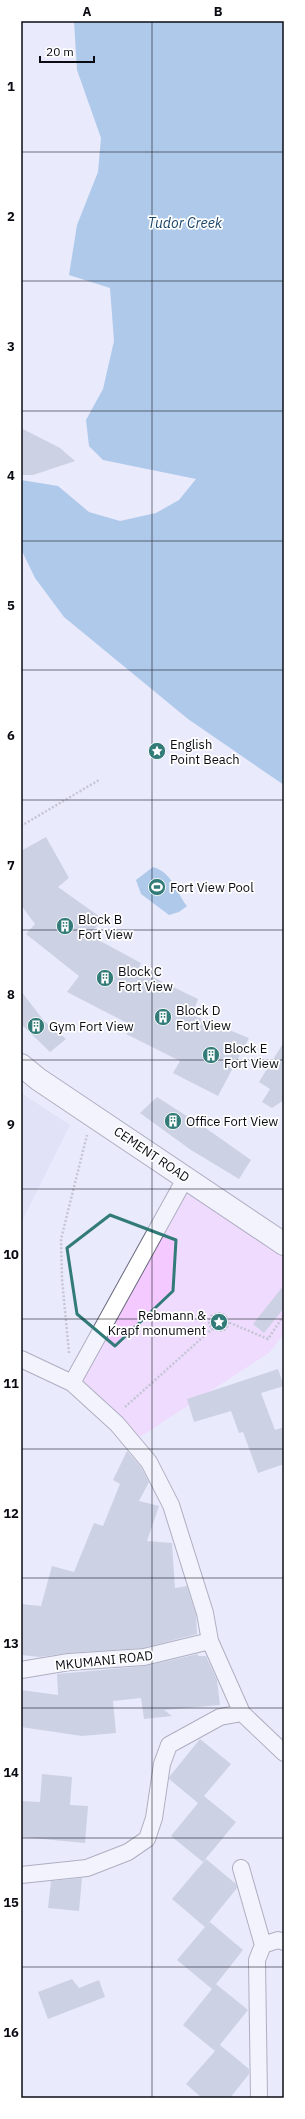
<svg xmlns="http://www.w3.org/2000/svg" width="305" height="2119" font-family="'IBM Plex Sans',sans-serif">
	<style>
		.built { fill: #d8daf2 }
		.green { fill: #f4c9ff }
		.water { fill: #67a2d6 }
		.building { fill: #aab4c8 }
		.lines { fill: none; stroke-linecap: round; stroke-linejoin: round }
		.street-casing { stroke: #67687c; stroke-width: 18 }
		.secondary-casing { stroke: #67687c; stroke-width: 24 }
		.path { stroke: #999aa8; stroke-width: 2.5; stroke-dasharray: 2 2; stroke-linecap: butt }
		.street { stroke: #fff; stroke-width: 16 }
		.secondary { stroke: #fff; stroke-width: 22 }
		.marked { fill: none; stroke: #327b78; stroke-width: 3; stroke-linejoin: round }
		.grid { fill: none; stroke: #0b0c13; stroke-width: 1; stroke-opacity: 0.55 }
		.labels { text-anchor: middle; stroke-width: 3.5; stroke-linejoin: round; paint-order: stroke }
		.poi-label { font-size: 13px; fill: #0b0c13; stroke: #fff; text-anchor: start }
		.street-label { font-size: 13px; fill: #0b0c13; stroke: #fff }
		.water-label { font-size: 14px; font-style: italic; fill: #194569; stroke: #fff }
		.neatline { fill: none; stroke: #0b0c13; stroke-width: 1.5 }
		.grid-label { font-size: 13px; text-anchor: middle; font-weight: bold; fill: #0b0c13 }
	</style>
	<rect width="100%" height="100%" fill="#e9eafc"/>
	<path class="built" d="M21,1093l49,32 -49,98z"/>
	<path class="green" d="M190,1179l94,71v83l-14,19 -130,85 -68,-54z"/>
	<path class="water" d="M74,21h210v764l-96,-66 -124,-102 -29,-39 -14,-29v-69l37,6 31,26 31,9 36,-8 23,-13 17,-21 -93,-19 -14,-14 -3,-26 17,-31 11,-48 -4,-53 -41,-13 8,-50 21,-53 3,-34 -24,-68z
		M153,867c20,6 22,24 34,39l-8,6 -10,3 -28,-21 -5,-14z"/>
	<path class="building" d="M21,428l39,20 15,13 -42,14h-12z
		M46,837l23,41 -11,9 45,32 -14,16 52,28 -3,7 60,29 -6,16 57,23 -31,58 -45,-23 7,-12 -54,-27 5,-9 -64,-33 12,-16 -53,-42 9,-10 -14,-19v-54z
		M21,991l23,30 22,18 -16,13 -29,-28z
		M284,1042v58l-12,8 -10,-6 8,-13 -11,-7z
		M157,1097l50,32 44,31 -12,19 -48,-29 -51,-37z
		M284,1285v23l-20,25 -11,-9z
		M278,1369l6,17 -23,7 14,37 9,-3v37l-26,9 -15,-41 -4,1 -8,-22 -37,11 -7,-23z
		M127,1451l14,16 8,15 -10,19 20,5 -12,35 25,2 3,45 12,-2 9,29 1,19 -54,14 -75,5 -28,4 -19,-2v-51l20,2 11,-40 22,6 20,-49 9,3 17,-42 -7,-4z
		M198,1654v2h8l11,24 3,25 -56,5 8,6 -28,3 -3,-21 -28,3 3,32 -34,3 -61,-9v-37l37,5 -1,-21 88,-8z
		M200,1739l31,25 -27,32 32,26 -33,40 -32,-26 27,-33 -29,-24 1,-3z
		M42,1774l30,3 -2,28 18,1 -3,37 -64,-6v-36l19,1z
		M206,1859l30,25 1,4 -30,37 3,-3 33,28 -30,38 3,-4 32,26 -29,36 1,-1 29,24v5l-19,24h-28l-16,-14 29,-33 -32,-26 29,-36 -35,-29 28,-33 -33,-28z
		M82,1878l-3,33 -31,-3 3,-27z
		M72,1979l7,9 20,-8 6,17 -57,22 -10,-27z"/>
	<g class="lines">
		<defs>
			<path id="street" d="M186,1177l-114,206 45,41 32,38 22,43 34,108 5,28 32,72
				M21,1359l51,24
				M21,1670l48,-8 75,-5 66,-16
				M241,1868l22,77
				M21,1875l66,-7 41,-16 19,-13 7,-21 8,-54 7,-19 51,-28 22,-4 42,40
				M259,2098l-2,-138 6,-15 15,-5 6,2"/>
			<path id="secondary" d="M21,1065l17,14 246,165"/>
		</defs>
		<use href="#street" class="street-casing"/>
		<use href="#secondary" class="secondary-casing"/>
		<path class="path" d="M21,826l78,-46
			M228,1322l-1,5 -4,4 -11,-2 -3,-5 2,-8 8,-3 6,2 3,7 40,17 16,-24
			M69,1353l-7,-74 -1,-40 26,-104
			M125,1407l87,-78"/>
		<use href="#street" class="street"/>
		<use href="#secondary" class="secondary"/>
	</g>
	<path d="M0 0H305V2119H0ZM110,1215l66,25 -3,51 -58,55 -38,-32 -10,-66z" fill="#e9eafc" fill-opacity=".55" fill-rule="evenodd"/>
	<path class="marked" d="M110,1215l66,25 -3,51 -58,55 -38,-32 -10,-66z"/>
	<path class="grid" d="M152,21v2077M21,152h263M21,281h263M21,411h263M21,541h263M21,670h263M21,800h263M21,930h263M21,1060h263M21,1189h263M21,1319h263M21,1449h263M21,1578h263M21,1708h263M21,1838h263M21,1967h263"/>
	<defs>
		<symbol id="sight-disc" viewBox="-11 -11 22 22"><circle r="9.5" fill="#327b78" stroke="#fff"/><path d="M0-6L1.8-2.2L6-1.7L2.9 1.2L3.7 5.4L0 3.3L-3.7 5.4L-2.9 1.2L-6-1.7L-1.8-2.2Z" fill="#fff"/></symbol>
		<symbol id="stadium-disc" viewBox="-11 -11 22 22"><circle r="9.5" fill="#327b78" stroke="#fff"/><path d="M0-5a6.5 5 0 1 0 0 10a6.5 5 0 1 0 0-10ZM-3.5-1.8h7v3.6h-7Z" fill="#fff"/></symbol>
		<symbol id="building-disc" viewBox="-11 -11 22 22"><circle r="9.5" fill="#327b78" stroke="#fff"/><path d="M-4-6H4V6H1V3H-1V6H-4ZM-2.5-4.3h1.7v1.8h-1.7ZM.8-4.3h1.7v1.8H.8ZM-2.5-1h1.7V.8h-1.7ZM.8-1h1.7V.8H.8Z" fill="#fff"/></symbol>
	</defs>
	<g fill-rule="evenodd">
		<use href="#sight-disc" x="147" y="741" width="20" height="20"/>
		<use href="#stadium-disc" x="147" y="877" width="20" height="20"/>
		<use href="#building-disc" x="55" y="916" width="20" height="20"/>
		<use href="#building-disc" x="95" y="968" width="20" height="20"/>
		<use href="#building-disc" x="153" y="1007" width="20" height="20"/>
		<use href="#building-disc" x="26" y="1016" width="20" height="20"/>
		<use href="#building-disc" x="201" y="1045" width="20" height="20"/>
		<use href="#building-disc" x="163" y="1111" width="20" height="20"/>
		<use href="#sight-disc" x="209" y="1312" width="20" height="20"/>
	</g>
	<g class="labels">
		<g class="poi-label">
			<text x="170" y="749">English<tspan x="170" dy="15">Point Beach</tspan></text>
			<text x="170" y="892">Fort View Pool</text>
			<text x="78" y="924">Block B<tspan x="78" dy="15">Fort View</tspan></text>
			<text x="118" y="976">Block C<tspan x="118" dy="15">Fort View</tspan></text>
			<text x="176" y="1015">Block D<tspan x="176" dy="15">Fort View</tspan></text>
			<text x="49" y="1031">Gym Fort View</text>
			<text x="224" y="1053">Block E<tspan x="224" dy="15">Fort View</tspan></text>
			<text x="186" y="1126">Office Fort View</text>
			<text x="206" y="1320" text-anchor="end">Rebmann &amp;<tspan x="206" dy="15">Krapf monument</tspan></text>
		</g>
		<g class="street-label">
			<text transform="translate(152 1154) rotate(34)" y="5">CEMENT ROAD</text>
			<text transform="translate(104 1660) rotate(-6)" y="5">MKUMANI ROAD</text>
		</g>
		<g class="water-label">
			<text x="185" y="228">Tudor Creek</text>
		</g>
	</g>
	<rect width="305" height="2119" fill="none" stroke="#ffffff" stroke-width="44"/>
	<path d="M40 56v6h54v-6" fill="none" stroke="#0b0c13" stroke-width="2"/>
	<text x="46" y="56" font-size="12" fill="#0b0c13" stroke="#ffffff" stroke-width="3" paint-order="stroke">20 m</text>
	<rect x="22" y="22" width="261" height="2075" class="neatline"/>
	<g class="grid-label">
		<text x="87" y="16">A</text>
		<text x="218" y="16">B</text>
		<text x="11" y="91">1</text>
		<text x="11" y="221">2</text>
		<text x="11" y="351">3</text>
		<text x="11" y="480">4</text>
		<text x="11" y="610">5</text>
		<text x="11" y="740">6</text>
		<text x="11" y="870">7</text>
		<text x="11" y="999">8</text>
		<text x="11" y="1129">9</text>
		<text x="11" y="1259">10</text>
		<text x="11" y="1388">11</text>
		<text x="11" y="1518">12</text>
		<text x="11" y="1648">13</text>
		<text x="11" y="1777">14</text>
		<text x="11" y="1907">15</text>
		<text x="11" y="2037">16</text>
	</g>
</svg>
